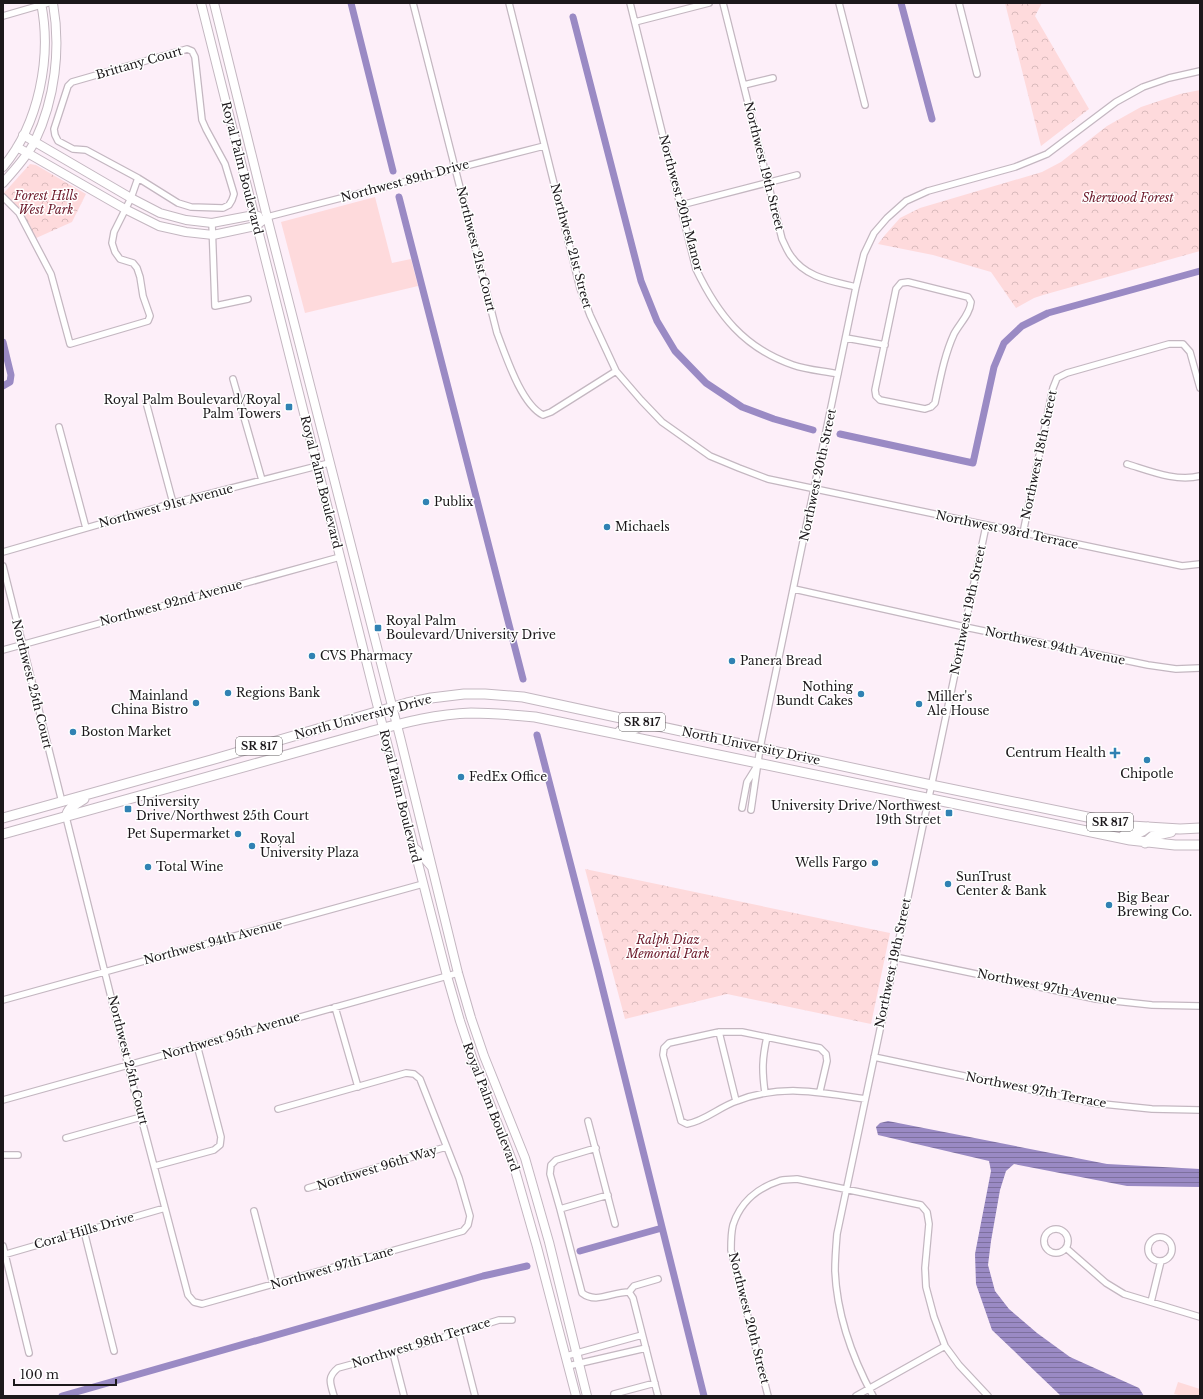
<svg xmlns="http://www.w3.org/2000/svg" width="1203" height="1399" font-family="'Libre Baskerville',serif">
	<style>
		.grass { fill: #fedadc }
		.park { fill: url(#park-crowns) }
		.water { fill: url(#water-rules) }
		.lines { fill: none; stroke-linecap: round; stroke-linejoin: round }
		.canal { stroke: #9a8ac4; stroke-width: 7 }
		.street-casing { stroke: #c4b7c1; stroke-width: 8 }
		.secondary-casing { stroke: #c4b7c1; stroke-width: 10 }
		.primary-casing { stroke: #c4b7c1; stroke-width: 11 }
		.street { stroke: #fff; stroke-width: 5.5 }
		.secondary { stroke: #fff; stroke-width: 8 }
		.primary { stroke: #fff; stroke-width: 9 }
		.poi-dot { fill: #3082b3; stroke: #fff; stroke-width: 1.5 }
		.labels { text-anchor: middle; stroke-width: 3; stroke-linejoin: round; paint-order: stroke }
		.shield { fill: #fff; stroke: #605d5f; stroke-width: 1 }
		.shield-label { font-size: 11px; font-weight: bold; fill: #1c181b }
		.street-label { font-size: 12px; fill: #1c181b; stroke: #fff }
		.park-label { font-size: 12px; font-style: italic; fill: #6c192a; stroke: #fff }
		.poi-label { font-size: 12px; fill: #1c181b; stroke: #fff; text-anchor: start }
	</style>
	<defs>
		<pattern id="park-crowns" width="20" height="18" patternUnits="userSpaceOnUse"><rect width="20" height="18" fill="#fedadc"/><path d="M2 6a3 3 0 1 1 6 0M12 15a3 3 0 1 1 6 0" fill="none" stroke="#d9babc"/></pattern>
		<pattern id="water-rules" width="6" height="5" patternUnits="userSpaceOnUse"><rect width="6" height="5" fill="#9a8ac4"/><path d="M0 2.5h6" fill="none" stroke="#7d709e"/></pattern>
	</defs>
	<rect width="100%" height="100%" fill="#fdeff9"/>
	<path class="grass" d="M375,197l17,66 19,-4 7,27 -113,27 -24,-91z
		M1178,1382l22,7v7h-17l-9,-2z"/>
	<path class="park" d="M1005,3h37l-7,13 54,93 -48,37z
		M1200,90v161l-157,44 -9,3 -18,10 -25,-36 -58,-17 -55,-11 7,-9 15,-17 20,-10 122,-36 19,-10 46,-36 34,-19 39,-13z
		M30,164l6,1 50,29 -14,28 -38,17 -15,-26 -16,-16v-3z
		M585,869l305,64 -19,91 -144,-30 -102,25z"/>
	<path class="water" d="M888,1121l219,43 93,5v18l-73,-1 -113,-22 -8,7 -6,19 -9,51 -3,24 7,26 14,18 28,24 33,24 69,31 5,8h-83l-69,-66 -16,-46 -1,-30 16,-83 -2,-10 -111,-26 -2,-8 4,-4z"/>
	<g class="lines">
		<path class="canal" d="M351,3l42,168
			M901,3l31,116
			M573,17l68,264 16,40 18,30 31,32 36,24 32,12 39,11
			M399,197l124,482
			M3,342l8,33 -1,7 -7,4
			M840,434l133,29 21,-96 10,-24 18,-17 26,-13 152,-42
			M537,735l61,235 106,426
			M580,1251l82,-23
			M62,1396l421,-120 44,-10"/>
		<defs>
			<path id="street" d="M413,3l84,330c9,23 24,71 46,82l8,-3 65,-41
				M509,3l71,285 10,27 26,56 25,29 21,22 48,34 29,12 29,11 414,87 18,-2
				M630,3l66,266c22,46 48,79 97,96 14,5 31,6 45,9
				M723,3l59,236c3,6 5,12 9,17 15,22 41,25 65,31
				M839,3l26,102
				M959,3l18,71
				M3,16l45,-13
				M635,22l74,-19
				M744,85l29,-7
				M3,197l16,16 32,61 19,70 78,-23 2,-5 -7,-20 -3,-19 -3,-9 -4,-5 -13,-4 -5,-7 -3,-9 2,-11 17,-34 7,-20 40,25 13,4 32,1 6,-3 3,-5 2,-6 -9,-30 -19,-35 -4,-9 -7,-63 -3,-6 -5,-2 -115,33 -4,4 -14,43 1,6 3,6 15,8 13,1 52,28
				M681,205l116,-30
				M267,217l277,-71
				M212,223l3,83 33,-7
				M908,282l60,15 3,5c-1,12 -11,21 -17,32 -10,22 -14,46 -19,69l-4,4 -6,2 -45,-9 -4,-4 -1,-6 21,-101 5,-6z
				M846,338l39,7
				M233,379l29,101
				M146,402l27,101
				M59,427l27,101
				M1127,464c23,7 49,18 73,12
				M1023,533l30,-145 4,-10 10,-5 102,-29h14l7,8 10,36
				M3,552l170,-49 156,-40
				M3,566l59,236
				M794,589l171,38 183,38 28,4 24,-1
				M3,650l337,-93
				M742,808l5,-26 10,-16
				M751,810l9,-62 96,-461 8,-33 10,-21 13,-15 19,-17 22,-10 87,-24 32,-13 69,-52 27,-15 26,-9 31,-7
				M66,817l75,300 47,178 6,7 8,2 261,-73 5,-6 2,-9 -11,-38 -39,-99 -6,-5 -8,-1 -128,36
				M895,957l201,42 56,6 48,1
				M3,1000l420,-116
				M335,1007l23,80
				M719,1032l17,69
				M874,1057l219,46 59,6 48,1
				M820,1091l7,-30 -1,-7 -6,-6 -78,-16h-23l-50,11 -5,5 -1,7 18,66 6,3c18,-3 32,-17 50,-23 42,-17 84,-9 128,-2
				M765,1093c-3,-22 -3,-34 2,-56
				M3,1100l455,-127
				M588,1121l27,103
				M66,1138l75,-21
				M596,1148l-40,12 -5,5 -1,9 10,35 22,84c14,11 30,-1 47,-1l5,-6 24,-7
				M3,1155h15
				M155,1166l59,-16 6,-5 1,-8 -24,-92
				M308,1188l138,-41
				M560,1209l48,-14
				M254,1211l19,73
				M1044 1241a12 12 0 1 1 24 0a12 12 0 1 1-24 0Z
				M84,1231l30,120
				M1148 1249a12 12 0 1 1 24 0a12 12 0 1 1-24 0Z
				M3,1246l26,107
				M1066,1248l40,35 18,11 76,23
				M3,1255l162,-47
				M629,1292l4,6 25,98
				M1151,1302l10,-41
				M459,1333l16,63
				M393,1353l11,43
				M566,1356l76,-21
				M568,1366l78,-18
				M614,1394l41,-11
				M334,1396c-4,-13 -7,-19 4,-28l55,-15 106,-33h13
				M768,1396l-37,-146c0,-8 0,-17 2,-25 7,-22 24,-37 46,-44 5,-2 12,-1 18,-2l124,26 6,7 2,12 -4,44 1,19 8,30 11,29 14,19 29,31
				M856,1396l89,-50
				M873,1396c-21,-39 -36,-80 -38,-125 0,-13 1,-25 2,-37l149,-708"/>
			<path id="secondary" d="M201,3l175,697 71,276 13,45 13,39 40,103 24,84 39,149
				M214,3l53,214 133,520 58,236 13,45 13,38 41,102 24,84 38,154
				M23,135l108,63 29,15 26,7 26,3 42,-8 4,1
				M17,147l108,62 34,17 27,6 27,3 43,-9 11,-9
				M3,167c36,-43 49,-110 38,-164
				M3,183c11,-13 24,-26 32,-42 20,-42 26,-92 18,-138
				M413,847l4,3 14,16"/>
			<path id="primary" d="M620,731c10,-1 18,-1 25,-9
				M66,817c2,-10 10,-13 18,-18
				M3,818l208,-58 196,-57 24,-5 33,-4h21l38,3 408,88 200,41 49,3 20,-1
				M3,834l366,-102c34,-9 67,-18 102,-19 22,0 43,2 64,4l595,123 45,5h25
				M1124,835c10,0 16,-1 24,-8
				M1145,843l8,-7 18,-4"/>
		</defs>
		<use href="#street" class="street-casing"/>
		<use href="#secondary" class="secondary-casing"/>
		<use href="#primary" class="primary-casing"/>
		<use href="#street" class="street"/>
		<use href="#secondary" class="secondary"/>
		<use href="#primary" class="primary"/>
	</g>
	<g class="poi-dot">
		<rect x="285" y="403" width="8" height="8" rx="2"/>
		<circle cx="426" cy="502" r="4"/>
		<circle cx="607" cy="527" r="4"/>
		<rect x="374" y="624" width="8" height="8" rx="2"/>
		<circle cx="312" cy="656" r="4"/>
		<circle cx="732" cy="661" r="4"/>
		<circle cx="228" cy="693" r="4"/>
		<circle cx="861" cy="694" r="4"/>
		<circle cx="196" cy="703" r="4"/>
		<circle cx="919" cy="704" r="4"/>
		<circle cx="73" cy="732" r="4"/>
		<path d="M1113 747h4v4h4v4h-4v4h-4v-4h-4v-4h4z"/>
		<circle cx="1147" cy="760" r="4"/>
		<circle cx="461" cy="777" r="4"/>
		<rect x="124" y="805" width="8" height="8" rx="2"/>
		<rect x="945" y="809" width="8" height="8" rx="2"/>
		<circle cx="238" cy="834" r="4"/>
		<circle cx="252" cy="846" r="4"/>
		<circle cx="875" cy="863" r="4"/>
		<circle cx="148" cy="867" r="4"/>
		<circle cx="948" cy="884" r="4"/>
		<circle cx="1109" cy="905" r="4"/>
	</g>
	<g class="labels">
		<g class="shield">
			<rect x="619" y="713" width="46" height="18" rx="3"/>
			<rect x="236" y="737" width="46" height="18" rx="3"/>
			<rect x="1087" y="813" width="46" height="18" rx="3"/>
		</g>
		<g class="shield-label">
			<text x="642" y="726">SR 817</text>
			<text x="259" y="750">SR 817</text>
			<text x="1110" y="826">SR 817</text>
		</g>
		<g class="street-label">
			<text transform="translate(139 63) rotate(-16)" y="4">Brittany Court</text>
			<text transform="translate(764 166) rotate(76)" y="4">Northwest 19th Street</text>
			<text transform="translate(242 168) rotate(76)" y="4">Royal Palm Boulevard</text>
			<text transform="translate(405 181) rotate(-15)" y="4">Northwest 89th Drive</text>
			<text transform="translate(681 203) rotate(75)" y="4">Northwest 20th Manor</text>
			<text transform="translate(571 246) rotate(75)" y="4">Northwest 21st Street</text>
			<text transform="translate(476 249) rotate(76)" y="4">Northwest 21st Court</text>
			<text transform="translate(1039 455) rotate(-78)" y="4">Northwest 18th Street</text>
			<text transform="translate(818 475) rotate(-78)" y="4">Northwest 20th Street</text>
			<text transform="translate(321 482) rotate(76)" y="4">Royal Palm Boulevard</text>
			<text transform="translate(166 506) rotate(-15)" y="4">Northwest 91st Avenue</text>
			<text transform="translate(1007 530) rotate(12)" y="4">Northwest 93rd Terrace</text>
			<text transform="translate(171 603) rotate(-15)" y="4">Northwest 92nd Avenue</text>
			<text transform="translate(968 610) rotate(-78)" y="4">Northwest 19th Street</text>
			<text transform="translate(1055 646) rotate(12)" y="4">Northwest 94th Avenue</text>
			<text transform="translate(32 684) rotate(76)" y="4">Northwest 25th Court</text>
			<text transform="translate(363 717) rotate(-15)" y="4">North University Drive</text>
			<text transform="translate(751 746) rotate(12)" y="4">North University Drive</text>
			<text transform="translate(400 796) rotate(76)" y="4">Royal Palm Boulevard</text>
			<text transform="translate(213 942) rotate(-15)" y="4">Northwest 94th Avenue</text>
			<text transform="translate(893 963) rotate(-78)" y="4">Northwest 19th Street</text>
			<text transform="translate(1047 987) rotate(11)" y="4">Northwest 97th Avenue</text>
			<text transform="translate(231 1036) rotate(-16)" y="4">Northwest 95th Avenue</text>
			<text transform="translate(128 1060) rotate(76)" y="4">Northwest 25th Court</text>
			<text transform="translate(1036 1090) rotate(11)" y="4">Northwest 97th Terrace</text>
			<text transform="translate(491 1107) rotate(69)" y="4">Royal Palm Boulevard</text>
			<text transform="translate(377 1168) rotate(-17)" y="4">Northwest 96th Way</text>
			<text transform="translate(84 1231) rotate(-16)" y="4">Coral Hills Drive</text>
			<text transform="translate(332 1268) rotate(-16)" y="4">Northwest 97th Lane</text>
			<text transform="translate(749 1318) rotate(76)" y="4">Northwest 20th Street</text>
			<text transform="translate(421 1343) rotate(-17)" y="4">Northwest 98th Terrace</text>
		</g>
		<g class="park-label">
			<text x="46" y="200">Forest Hills<tspan x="46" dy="14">West Park</tspan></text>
			<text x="1128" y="202">Sherwood Forest</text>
			<text x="668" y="944">Ralph Diaz<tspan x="668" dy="14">Memorial Park</tspan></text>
		</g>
		<g class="poi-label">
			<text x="281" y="404" text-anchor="end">Royal Palm Boulevard/Royal<tspan x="281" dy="14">Palm Towers</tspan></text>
			<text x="434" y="506">Publix</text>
			<text x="615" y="531">Michaels</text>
			<text x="386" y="625">Royal Palm<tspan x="386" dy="14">Boulevard/University Drive</tspan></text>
			<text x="320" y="660">CVS Pharmacy</text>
			<text x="740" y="665">Panera Bread</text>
			<text x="853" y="691" text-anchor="end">Nothing<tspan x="853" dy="14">Bundt Cakes</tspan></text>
			<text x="236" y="697">Regions Bank</text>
			<text x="188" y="700" text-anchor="end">Mainland<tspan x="188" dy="14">China Bistro</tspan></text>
			<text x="927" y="701">Miller's<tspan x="927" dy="14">Ale House</tspan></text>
			<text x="81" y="736">Boston Market</text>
			<text x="1106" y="757" text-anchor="end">Centrum Health</text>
			<text x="1147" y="778" text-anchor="middle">Chipotle</text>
			<text x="469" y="781">FedEx Office</text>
			<text x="136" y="806">University<tspan x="136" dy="14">Drive/Northwest 25th Court</tspan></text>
			<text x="941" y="810" text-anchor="end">University Drive/Northwest<tspan x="941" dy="14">19th Street</tspan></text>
			<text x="230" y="838" text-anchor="end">Pet Supermarket</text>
			<text x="260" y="843">Royal<tspan x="260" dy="14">University Plaza</tspan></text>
			<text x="867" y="867" text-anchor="end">Wells Fargo</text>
			<text x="156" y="871">Total Wine</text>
			<text x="956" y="881">SunTrust<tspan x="956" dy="14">Center &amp; Bank</tspan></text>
			<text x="1117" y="902">Big Bear<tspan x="1117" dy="14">Brewing Co.</tspan></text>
		</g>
	</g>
	<rect width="1203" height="1399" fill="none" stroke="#1c181b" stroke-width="8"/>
	<path d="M14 1379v6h102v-6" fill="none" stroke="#1c181b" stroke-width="2"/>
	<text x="20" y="1379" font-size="12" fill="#1c181b" stroke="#ffffff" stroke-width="3" paint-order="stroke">100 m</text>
</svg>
